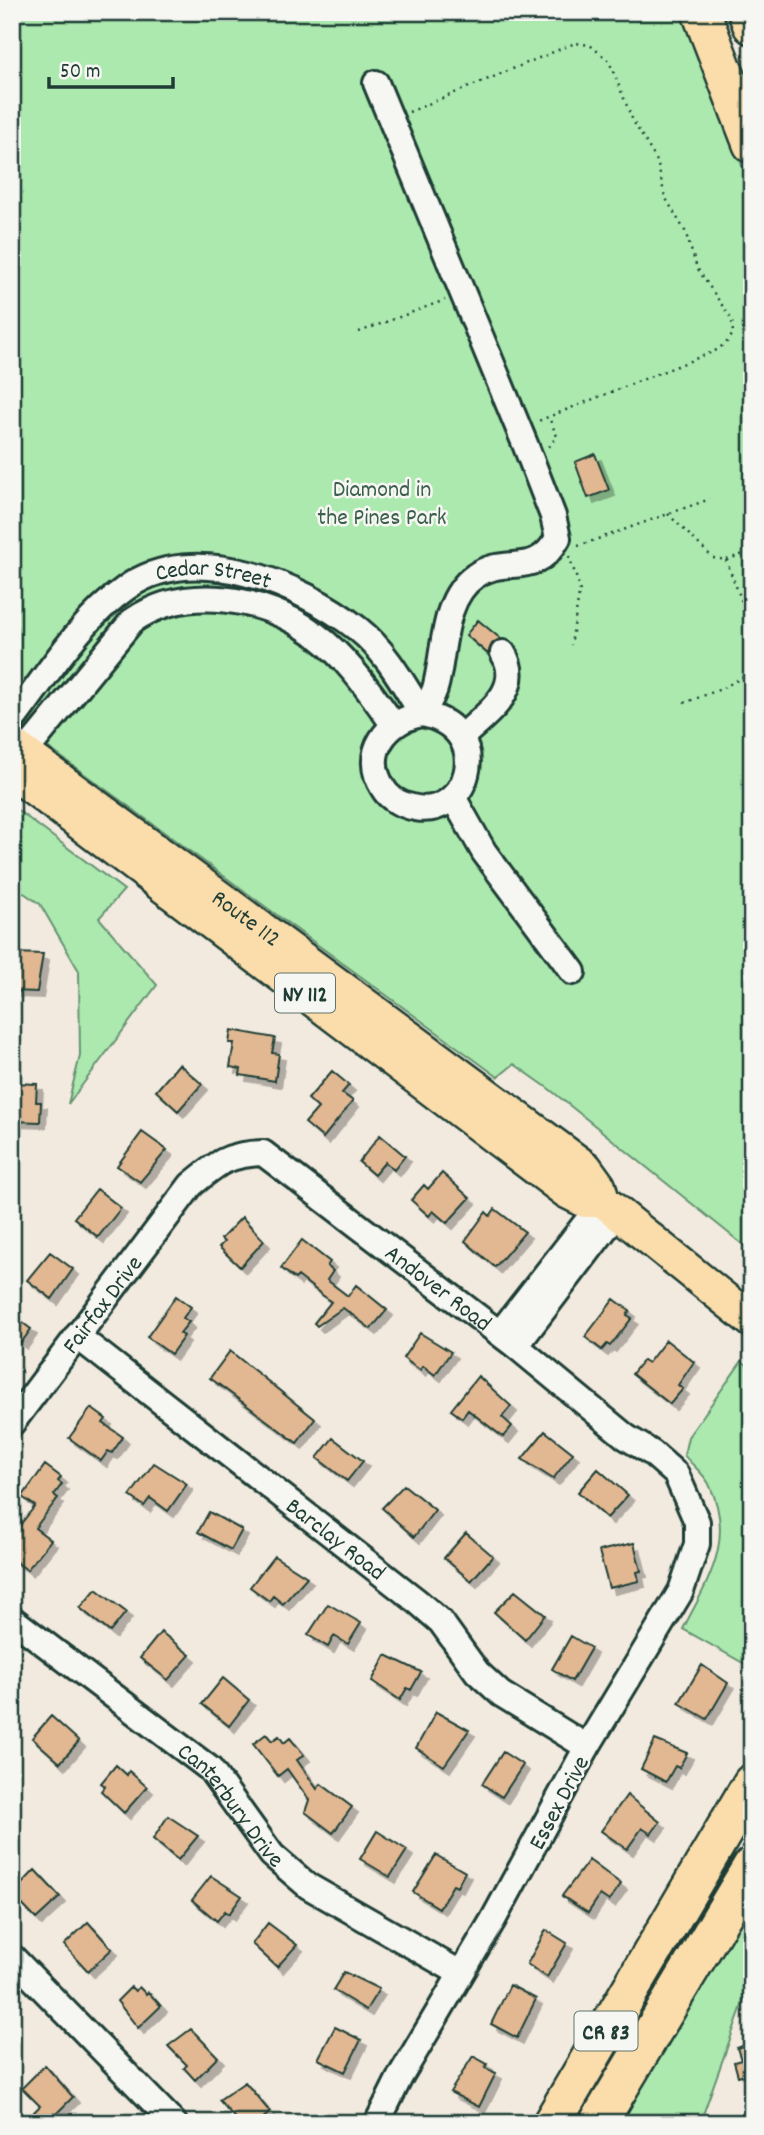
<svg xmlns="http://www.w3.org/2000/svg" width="764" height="2135" font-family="Dekko,sans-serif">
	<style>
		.green { fill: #ace9af; stroke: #669372; stroke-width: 2 }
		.building { fill: #e2b892; stroke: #1f3d34; stroke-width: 2; filter: url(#shadow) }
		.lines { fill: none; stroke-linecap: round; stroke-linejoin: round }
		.minor-casing { stroke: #1f3d34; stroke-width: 30 }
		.major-casing { stroke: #1f3d34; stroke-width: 37 }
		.highway-casing { stroke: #1f3d34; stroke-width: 42 }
		.path { stroke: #1f3d34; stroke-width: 2.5; stroke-dasharray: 2 5; stroke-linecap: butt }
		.minor { stroke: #f6f6f2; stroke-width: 24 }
		.major { stroke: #fbddab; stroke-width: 32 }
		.highway { stroke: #fbddab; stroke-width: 37 }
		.labels { text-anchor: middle; stroke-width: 5; stroke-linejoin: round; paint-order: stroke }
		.shield { fill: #f6f6f2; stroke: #60746d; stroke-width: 2 }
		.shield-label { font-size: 23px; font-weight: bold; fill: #1f3d34 }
		.park-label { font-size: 24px; fill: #3b5f4d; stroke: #f6f6f2 }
		.street-label { font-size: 24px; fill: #1f3d34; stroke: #f6f6f2 }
	</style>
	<defs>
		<filter id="shadow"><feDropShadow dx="6" dy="6" stdDeviation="0" flood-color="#0004"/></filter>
	</defs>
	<rect width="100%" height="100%" fill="#f2eadf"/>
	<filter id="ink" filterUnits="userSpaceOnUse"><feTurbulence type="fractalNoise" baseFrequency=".0143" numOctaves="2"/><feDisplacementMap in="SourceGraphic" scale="14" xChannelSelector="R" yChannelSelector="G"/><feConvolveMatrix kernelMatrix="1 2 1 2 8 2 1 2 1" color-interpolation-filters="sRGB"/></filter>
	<g filter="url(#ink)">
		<path class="green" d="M12,12h670l70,179v1061l-204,-164 -34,-24 -16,13 -486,-356z
			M12,806l112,84 -25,28 58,67 -89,119 12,-48 -1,-85 -39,-67 -28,-19z
			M742,1361l10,8v299l-69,-39c25,-49 53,-89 26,-145 -5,-10 -18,-20 -25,-29l4,-18z
			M752,1898v80l-52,145h-78l97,-179z"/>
		<path class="building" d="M595,454l14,36 -21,8 -13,-36z
			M478,620l23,19 -9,5 -4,10 -22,-19z
			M12,953l31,1 -6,38 -25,-1z
			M231,1030l44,8 -3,15 7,1 -4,27 -35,-6 1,-6 -11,-2 4,-24h-5z
			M179,1064l23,20 -24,27 -22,-20z
			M332,1071l17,14 -7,8 11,8 -30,37 -18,-15 13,-15 -10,-9z
			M12,1083l25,1 -1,18h5l-1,20 -28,-1z
			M142,1132l25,18 -27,32 -23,-16z
			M380,1135l25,21 -11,14 -9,-8 -11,13 -15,-13z
			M442,1173l28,25 -23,25 -14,-12 -4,5 -18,-16 13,-15 4,4z
			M97,1189l24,19 -23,29 -24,-19z
			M495,1209l30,23 -30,35 -30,-26 21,-29 4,4z
			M242,1217l22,24 -24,26 -21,-20 5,-5 -3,-3z
			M302,1240l28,22 -3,4 6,5 -6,9 21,16 8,-11 31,25 -16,19 -28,-21 -26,18 -3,-3 17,-21 -33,-26 -3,3 -14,-11z
			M50,1252l23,17 -21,30 -25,-19z
			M176,1296l15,11 -8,11 6,4 -9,11 4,3 -13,18 -24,-17z
			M614,1299l16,12 -3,4 5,3 -22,28 -3,-2 -5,6 -17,-13z
			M12,1315l19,14 -10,14 -9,-7z
			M420,1333l31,19 -16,23 -12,-9 -3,4 -17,-12z
			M666,1340l28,22 -16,23 5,4 -13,15 -38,-30 11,-14 5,3z
			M230,1351l85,68 -18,24 -87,-65z
			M478,1376l33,30 -9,11 10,9 -9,11 -35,-27 -6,8 -11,-8z
			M91,1408l15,11 -3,4 20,14 -11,16 -4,-2 -7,10 -32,-23z
			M545,1431l28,22 -20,26 -31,-20z
			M333,1438l30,23 -16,20 -30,-23z
			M154,1463l33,21 -19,27 -18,-13 -6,8 -14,-10z
			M45,1465l16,12 -3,4 4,3 -8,11 4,3 -23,30 16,12 -24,30 -15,-11v-24l23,-29 -13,-9z
			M598,1469l30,26 -21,23 -29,-26z
			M404,1485l31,25 -21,27 -32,-29z
			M209,1512l33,18 -11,20 -33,-18z
			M466,1533l27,23 -22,25 -27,-23z
			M634,1543l7,28 -4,1 2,9 -30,7 -10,-37z
			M274,1556l33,21 -24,27 -10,-8 -4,5 -19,-14z
			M96,1589l30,23 -16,20 -30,-24z
			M515,1591l30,24 -20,25 -31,-28z
			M328,1604l33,19 -13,21 -14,-8 -6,11 -20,-12z
			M161,1632l29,23 -22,25 -28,-22z
			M571,1636l20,12 -19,33 -20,-12z
			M386,1655l35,17 -10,18 -4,-2 -7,12 -28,-19z
			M702,1665l26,18 -21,36 -28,-16z
			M223,1678l26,22 -20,26 -27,-22z
			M436,1712l33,18 -25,36 -28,-18z
			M51,1716l28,25 -19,22 -28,-25z
			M266,1734l6,7 7,-5 5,7 6,-5 14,17 -7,5 20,29 4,-5 31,23 -19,26 -28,-21 4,-12 -22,-31 -9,7 -25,-32z
			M655,1740l32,13 -8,15 -4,-2 -9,16 -25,-13z
			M503,1752l20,13 -21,32 -20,-13z
			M116,1765l11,10 2,-4 18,16 -23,26 -23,-22 4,-5 -4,-3z
			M627,1795l33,27 -9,12 -9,-6 -15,21 -26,-18z
			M168,1816l30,20 -20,24 -25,-21z
			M377,1831l30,19 -17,27 -30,-18z
			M436,1855l29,17 -8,15 -4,-2 -14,23 -26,-16z
			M589,1860l32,24 -12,17 -9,-6 -12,18 -26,-17z
			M35,1870l25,27 -24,22 -24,-25z
			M211,1876l31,20 -13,18 -4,-3 -8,10 -25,-21z
			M88,1922l24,27 -24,22 -24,-26z
			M268,1923l29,22 -20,22 -25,-23z
			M546,1930l21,13 -20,34 -20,-13z
			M344,1972l35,17 -13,21 -33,-20z
			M510,1985l26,14 -19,39 -26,-14z
			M131,1987l4,4 4,-4 7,7 2,-2 13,14 -23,22 -21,-27z
			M335,2027l26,13 -16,32 -27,-13z
			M191,2029l27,28 -23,23 -11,-12 3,-3 -19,-19z
			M752,2043v41l-3,1 -4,-11 -7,2 -4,-14 7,-2 -4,-12z
			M473,2056l14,8 -2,4 11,5 -17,34 -29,-15z
			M45,2065l28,32 -23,23 -3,-3 -4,4 -9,-9 6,-6 -18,-18z
			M245,2082l25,30 -12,11h-19l-20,-23z"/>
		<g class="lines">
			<defs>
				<g id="minor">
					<path d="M376,83l149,361 28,72 5,22c-23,42 -53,16 -83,38 -33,23 -30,74 -39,109 -2,10 -9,20 -14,29"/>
					<path id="s1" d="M12,721c35,-45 67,-100 114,-133 68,-49 175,-4 232,41 28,22 46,56 64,85 77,15 46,112 -14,92 -10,-3 -20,-9 -25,-18 -22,-35 4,-68 39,-74"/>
					<path d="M462,737c24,-23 63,-48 41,-84"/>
					<path d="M13,767l119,-146c54,-38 133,-24 184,14 32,24 54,57 77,89"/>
					<path d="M453,797l31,55 89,120"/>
					<path d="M500,1333l103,-132"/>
					<path id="s2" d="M77,1336l341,266 23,20 36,50 24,22 86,53"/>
					<path d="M516,1346l102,-134"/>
					<path id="s3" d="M12,1423l179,-238c26,-22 37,-31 72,-32l253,193 110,91 26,16 24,21 21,48v22l-16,47 -94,156 -94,173 -92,155 -24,48"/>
					<path id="s4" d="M12,1619l198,150 62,86 36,31 152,87"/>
					<path d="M12,1957l162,166"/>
				</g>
				<g id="major">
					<path id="s5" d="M12,744l574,424 13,18 4,15 149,120"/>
					<path d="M12,772l555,420 18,9h18"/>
				</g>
				<path id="highway" d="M701,12l51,132
					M747,12l5,13
					M552,2123l200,-340
					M598,2123l154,-257"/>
			</defs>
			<use href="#minor" class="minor-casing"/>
			<use href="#major" class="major-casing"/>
			<use href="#highway" class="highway-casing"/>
			<path class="path" d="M409,112l166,-69 15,2 19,16 24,60 24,40 8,36 20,34 12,37 35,52 1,14 -7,9 -11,8 -177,70
				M359,332l86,-32
				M549,447l8,-11 -8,-18
				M668,514l45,44 13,2 26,-9
				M578,546l132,-47
				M569,556l11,32 -9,57
				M726,560l26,68
				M684,703l37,-14 31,-17"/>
			<use href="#minor" class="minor"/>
			<use href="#major" class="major"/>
			<use href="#highway" class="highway"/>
		</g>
	</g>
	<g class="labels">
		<g class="shield">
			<rect x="275" y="973.5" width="60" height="39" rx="5"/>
			<rect x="574.5" y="2011.5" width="63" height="39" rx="5"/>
		</g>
		<g class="shield-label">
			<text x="305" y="1001">NY 112</text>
			<text x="606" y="2039">CR 83</text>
		</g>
		<g class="park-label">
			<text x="382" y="496">Diamond in<tspan x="382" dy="28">the Pines Park</tspan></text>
		</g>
		<g class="street-label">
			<text dy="8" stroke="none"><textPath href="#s1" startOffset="268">Cedar Street</textPath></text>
			<text dy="8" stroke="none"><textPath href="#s5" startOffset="292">Route 112</textPath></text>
			<text dy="8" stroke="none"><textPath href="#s3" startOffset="600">Andover Road</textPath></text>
			<text dy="8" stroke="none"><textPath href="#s3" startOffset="149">Fairfax Drive</textPath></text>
			<text dy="8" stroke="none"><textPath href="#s2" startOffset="329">Barclay Road</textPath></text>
			<text transform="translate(558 1802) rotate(-62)" y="8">Essex Drive</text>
			<text dy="8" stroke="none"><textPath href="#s4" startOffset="289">Canterbury Drive</textPath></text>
		</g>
	</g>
	<rect width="764" height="2135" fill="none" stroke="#f6f6f2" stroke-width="42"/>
	<rect x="21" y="21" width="722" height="2093" fill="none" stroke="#1f3d34" stroke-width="2.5" filter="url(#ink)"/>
	<path d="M49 77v10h124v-10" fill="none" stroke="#1f3d34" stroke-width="3.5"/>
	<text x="60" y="77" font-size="21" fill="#1f3d34" stroke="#f6f6f2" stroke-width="5" paint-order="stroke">50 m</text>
</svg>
